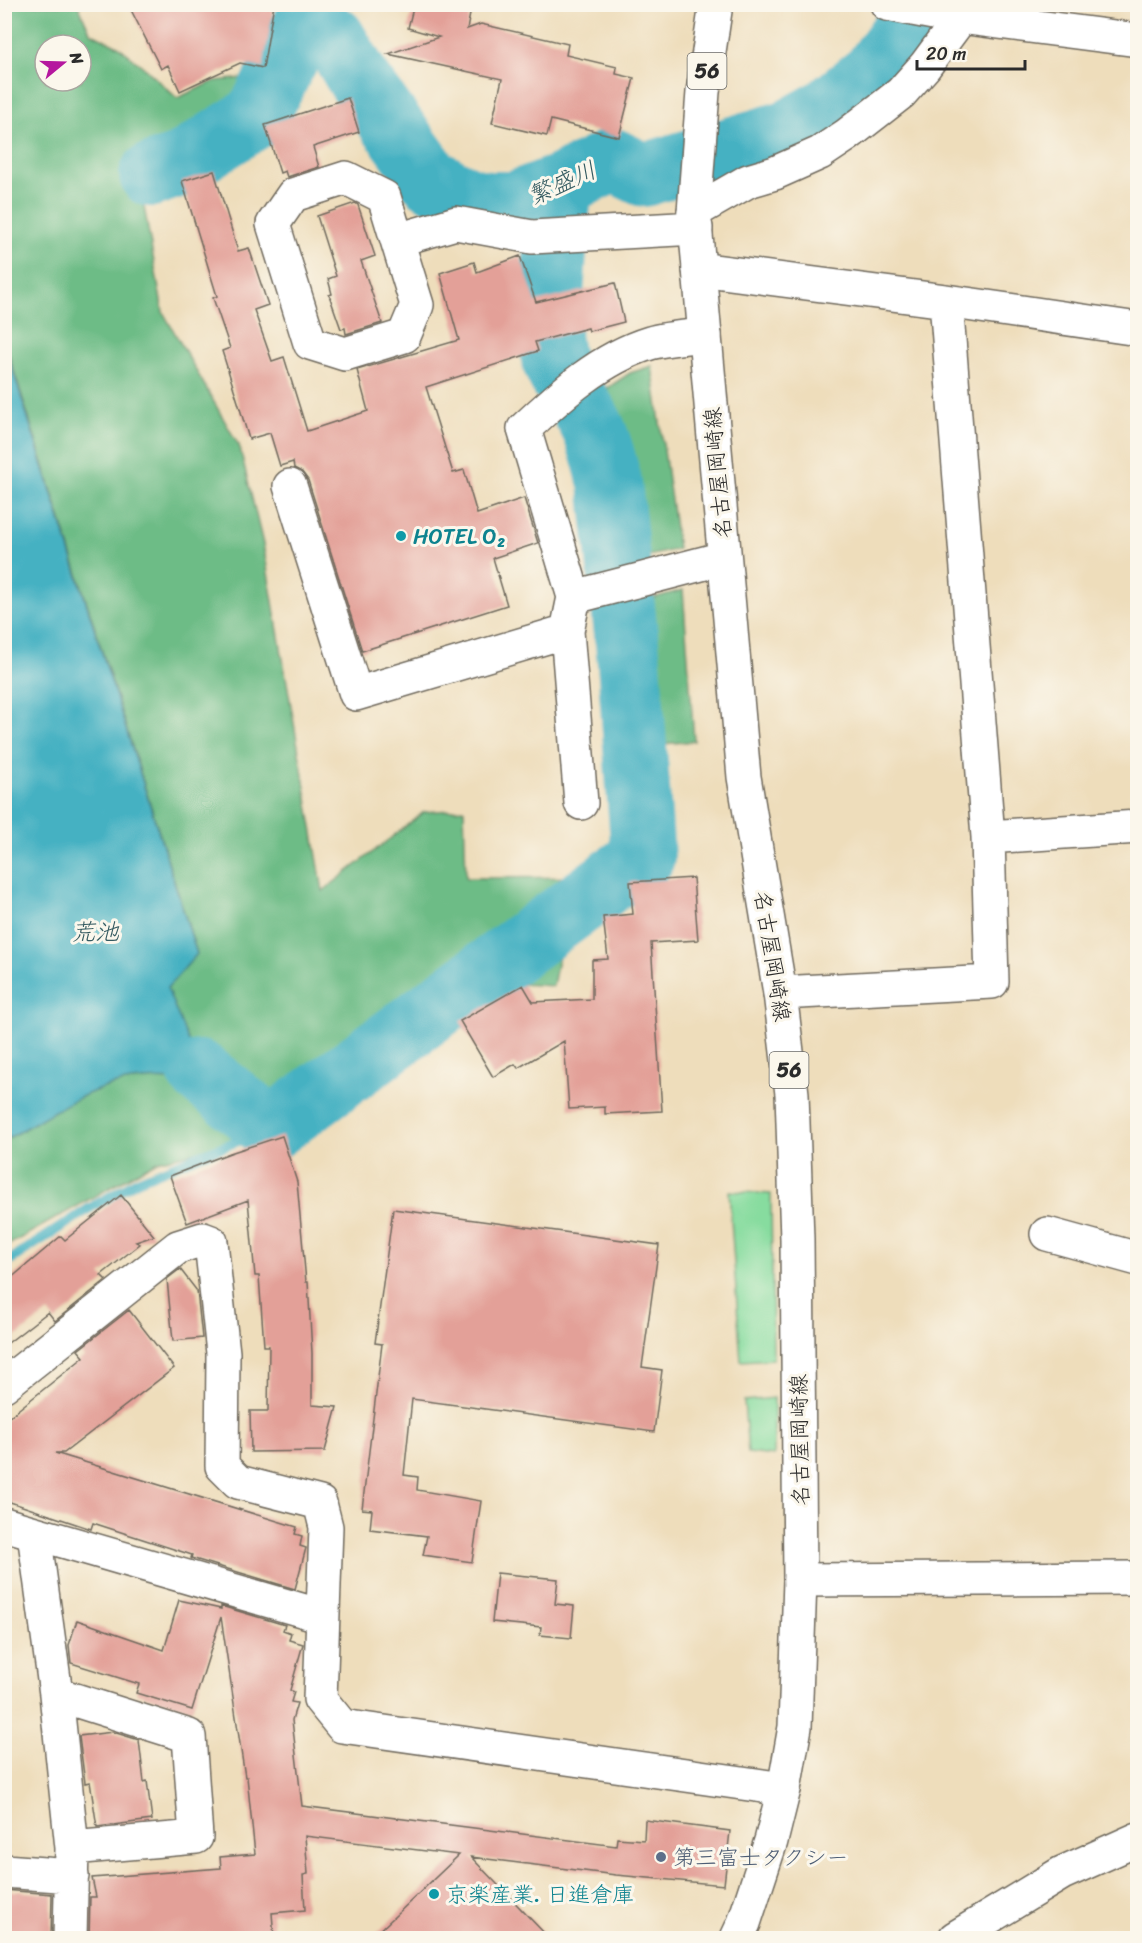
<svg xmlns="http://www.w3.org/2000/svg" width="1142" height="1943" font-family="Sriracha,'Klee One',sans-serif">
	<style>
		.green { fill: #87dc9f; stroke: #598465; stroke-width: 1.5 }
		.forest { fill: #6dbc86; stroke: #4c7458; stroke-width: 1.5; fill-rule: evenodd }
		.water { fill: #45b1c2; stroke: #386e76; stroke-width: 1.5 }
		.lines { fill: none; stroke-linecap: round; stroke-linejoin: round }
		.stream { stroke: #45b1c2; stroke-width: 10 }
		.river { stroke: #45b1c2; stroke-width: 64 }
		.building { fill: #e3a098 }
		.minor-casing { stroke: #6f695d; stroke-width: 36 }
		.major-casing { stroke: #6f695d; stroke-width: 36 }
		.minor { stroke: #fff; stroke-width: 33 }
		.major { stroke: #fff; stroke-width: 33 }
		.culture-dot { fill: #0f9aa8; stroke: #fbf7ec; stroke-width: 2 }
		.service-dot { fill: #5c6f8a; stroke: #fbf7ec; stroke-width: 2 }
		.labels { text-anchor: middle; stroke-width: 6; stroke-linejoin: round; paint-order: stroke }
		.shield { fill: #fbf7ec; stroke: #696865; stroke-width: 1.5 }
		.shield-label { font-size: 21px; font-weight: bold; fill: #2b2b2b }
		.street-label { font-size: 22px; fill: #2b2b2b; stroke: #fbf7ec }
		.culture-label { font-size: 22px; fill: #0d838f; stroke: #fbf7ec; text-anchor: start }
		.service-label { font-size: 22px; fill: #4e5e75; stroke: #fbf7ec; text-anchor: start }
		.water-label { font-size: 24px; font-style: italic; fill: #345a60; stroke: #fbf7ec }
	</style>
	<rect width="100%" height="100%" fill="#fbf7ec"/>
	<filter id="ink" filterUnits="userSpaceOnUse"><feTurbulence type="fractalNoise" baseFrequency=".0167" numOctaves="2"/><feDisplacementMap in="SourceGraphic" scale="12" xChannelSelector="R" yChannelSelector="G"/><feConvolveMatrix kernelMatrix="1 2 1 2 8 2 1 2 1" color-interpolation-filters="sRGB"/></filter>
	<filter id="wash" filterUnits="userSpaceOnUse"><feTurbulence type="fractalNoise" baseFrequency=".008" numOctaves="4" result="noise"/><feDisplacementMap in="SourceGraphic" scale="24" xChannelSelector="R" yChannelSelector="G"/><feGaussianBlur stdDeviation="1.35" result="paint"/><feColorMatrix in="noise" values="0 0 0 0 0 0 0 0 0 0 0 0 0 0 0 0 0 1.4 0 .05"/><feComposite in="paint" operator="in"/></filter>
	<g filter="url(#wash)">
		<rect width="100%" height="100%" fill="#edb"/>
		<path class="green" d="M729,1191l42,3 2,165 -32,2z
			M774,1398v58l-26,-3 -4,-52z"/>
		<path class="forest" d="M5,5h73l12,27 28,14 29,24 30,28 38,-17 57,-6 -18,36 -73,47 -38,43 20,111 77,136 23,96 60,347 101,-79 40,-3 2,69 162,-1 -64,50 -11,59 -63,-4 -207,150 -126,29 -152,86v-107c34,-19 69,-44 107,-55 27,-8 56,-6 83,-3l7,-16 -15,-28 -20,-50 30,-35 -192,-611zM45,45h36v36h-36z
			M652,366l26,183 -76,18 -7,-57 -30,-94 65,-43z
			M683,590l11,151 -74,7 -4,-2 -7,-136z"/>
		<path class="water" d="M4,342l193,612 -30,34 20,50 15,28 -6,16c-28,-3 -56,-5 -84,3 -38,11 -73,36 -107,55z"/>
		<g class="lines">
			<path class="stream" d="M4,1264l86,-56 47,-27 58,-24 76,-28"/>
			<path class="river" d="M151,175l31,-11 75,-48 49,-95 28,17 25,42 72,99 21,12 18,8 18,4h27l45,-17 53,-26 31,15 145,-44 39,-22 45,-36 49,-69
				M199,1072l72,57 372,-272 -14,-194 -19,-180c-5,-20 -10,-42 -20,-61 -11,-22 -31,-41 -37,-64 -2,-8 -3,-16 -4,-23l11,-149"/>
		</g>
		<g id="blocks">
			<path class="building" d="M128,4h146l-11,64 -23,-5 -60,28 -12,-26 -7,4z
				M414,4h58l-5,25 14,-5 87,20 -2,11 51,12 -1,7 18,4 -15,59 -68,-17 -4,16 -55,-13 10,-44 -114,-25 51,-17 -31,-9z
				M348,98l11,34 -46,15 6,20 -32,10 -2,-6 -5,2 -15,-48z
				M214,171l24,80 11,-3 19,57 -14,5 18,51 12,-4 23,74 61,-20 -11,-41 102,-30 -19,-67 34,-11 3,10 43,-16 16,46 79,-19 9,39 -35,9 -1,-3 -53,14 3,9 -112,36 27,86 11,-3 13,44 47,-16 14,45 -45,15 14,47 -145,46 -54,-171 -6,-8 -8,-4 -1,-6 -13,4 -10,-33 -21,6 -11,-37 -16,-51 8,-3 -17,-50 4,-2 -35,-115z
				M355,203l3,2 17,51 -14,5 21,62 -36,11 -1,-6 -4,1 -12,-34 3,-1 -4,-15 8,-3 -19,-60z
				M693,878l5,62 -47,3 11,168 -57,3v-7l-36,2 -5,-68 -46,27 -3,-4 -22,13 -33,-56 63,-36 10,17 59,-3v-39l16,-1 -5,-42 30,-3 -3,-32z
				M282,1136l15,46 9,100h2l4,71v52l25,2 -12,44 -74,1 -1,-41h18l1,-65h-5l-5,-70h-4l-7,-76 -61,23 -17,-47 60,-23z
				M121,1195l33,41 -18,6 4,2 -39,31 5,5 -51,41 -7,-9 -44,34v-62l57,-48 4,4z
				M393,1209l266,36 -17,122 20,3 -8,62 -242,-33 -8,76 14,2 -1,13 64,11 -9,61 -49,-7 4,-19 -57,-7 2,-19 -10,-1 20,-165 -7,-1z
				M180,1269l17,22 5,47 -29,3 -6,-62z
				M129,1310l45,58 -110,85h-9l242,74 -2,7 7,2 -2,10 6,2 -11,41 -104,-31 1,-3 -99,-32 -2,6 -87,-29v-79l80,-64 -6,-7z
				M497,1573l61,6 -3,25 19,2 -3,32 -31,-3 1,-8 -49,-5z
				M179,1600l42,9v-3l64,19 -2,5 8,3 -2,7 14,4 -13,46 4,2 -3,10 6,1 -5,17 10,86 314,40 1,-8 27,2 1,-20 85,11 -6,54 -108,-10 -145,-18 78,81h-177l87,-83 -154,-19 3,38 -5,1 2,35 -33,3 2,25h-185l1,-41h6l-4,-19 129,-10 -1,-11 35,-3 -8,-77h-2l-24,-160 -29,93 -56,-17 3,-9 -68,-21 -2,-18 8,-25 87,30z
				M113,1732l26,8 5,42 3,-1 5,39 -55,7 -7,-45 -5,1 -6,-47z
				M4,1890l48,4 -1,44 -47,-1z"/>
		</g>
	</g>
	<g filter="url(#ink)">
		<use href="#blocks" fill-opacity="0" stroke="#6f695d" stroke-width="1.5"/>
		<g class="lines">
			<defs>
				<path id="minor" d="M887,4l57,11 194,25
					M694,212l54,-31 27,-8 45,-20 27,-18 54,-42 24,-27 46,-62
					M397,240l-13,-43 -38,-19 -53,17 -20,29 37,119 35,11 59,-18 13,-31 -20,-65 59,-17 76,14 164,-9
					M699,269l247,32 192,28
					M290,486l66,208 211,-63
					M574,597l150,-39
					M581,803l-14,-172 7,-34 -50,-168c36,-34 77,-71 126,-86 17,-5 37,-6 55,-8
					M988,837l150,-10
					M780,993l212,-11 -4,-145 -42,-536
					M1047,1234l91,25
					M4,1385l174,-138 25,-8 8,3 12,111 -1,113 16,16 82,21 6,24 -6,172 22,27 442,63
					M4,1524l318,92
					M34,1533l22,161 16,154 -2,90
					M800,1580l338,-2
					M56,1694l133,42 7,101 -124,11
					M4,1871l68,5
					M955,1938l107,-65 76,-34"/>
				<path id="major" d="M716,4l-13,88 -9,120 50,565 36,216 12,101 5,145 3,341 -5,147 -11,62 -13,52 -27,82 -7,15"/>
			</defs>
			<use href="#minor" class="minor-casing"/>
			<use href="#major" class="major-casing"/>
			<use href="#minor" class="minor"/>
			<use href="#major" class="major"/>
		</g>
	</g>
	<g class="culture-dot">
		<circle cx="401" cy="536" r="6"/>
		<circle cx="434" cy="1894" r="6"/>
	</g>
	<circle class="service-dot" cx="661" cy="1857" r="6"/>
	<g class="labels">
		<g class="shield">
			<rect x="687.5" y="53" width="39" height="36" rx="4.5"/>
			<rect x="769.5" y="1052" width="39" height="36" rx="4.5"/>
		</g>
		<g class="shield-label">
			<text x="707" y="78">56</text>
			<text x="789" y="1077">56</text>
		</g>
		<g class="street-label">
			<text transform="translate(717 473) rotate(-95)" y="8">名古屋岡崎線</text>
			<text transform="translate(773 956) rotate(81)" y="8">名古屋岡崎線</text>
			<text transform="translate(799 1440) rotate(-91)" y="8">名古屋岡崎線</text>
		</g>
		<g class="culture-label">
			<text x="413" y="544">HOTEL O₂</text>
			<text x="446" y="1902">京楽産業. 日進倉庫</text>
		</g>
		<g class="service-label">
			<text x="673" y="1865">第三富士タクシー</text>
		</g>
		<g class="water-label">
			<text transform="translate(562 183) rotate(-24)" y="8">繁盛川</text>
			<text x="95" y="940">荒池</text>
		</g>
	</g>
	<rect width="1142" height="1943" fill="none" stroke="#fbf7ec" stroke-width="24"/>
	<g transform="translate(63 63) rotate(71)"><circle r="28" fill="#fbf7ec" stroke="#a8a59f" stroke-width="1.5"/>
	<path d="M0-4.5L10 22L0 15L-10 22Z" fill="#b5179e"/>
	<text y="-9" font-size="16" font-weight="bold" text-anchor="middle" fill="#2b2b2b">N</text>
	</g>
	<path d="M917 60v9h108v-9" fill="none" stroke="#2b2b2b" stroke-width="3"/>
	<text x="926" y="60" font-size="18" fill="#2b2b2b" stroke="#fbf7ec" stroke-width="4.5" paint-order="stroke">20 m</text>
</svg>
